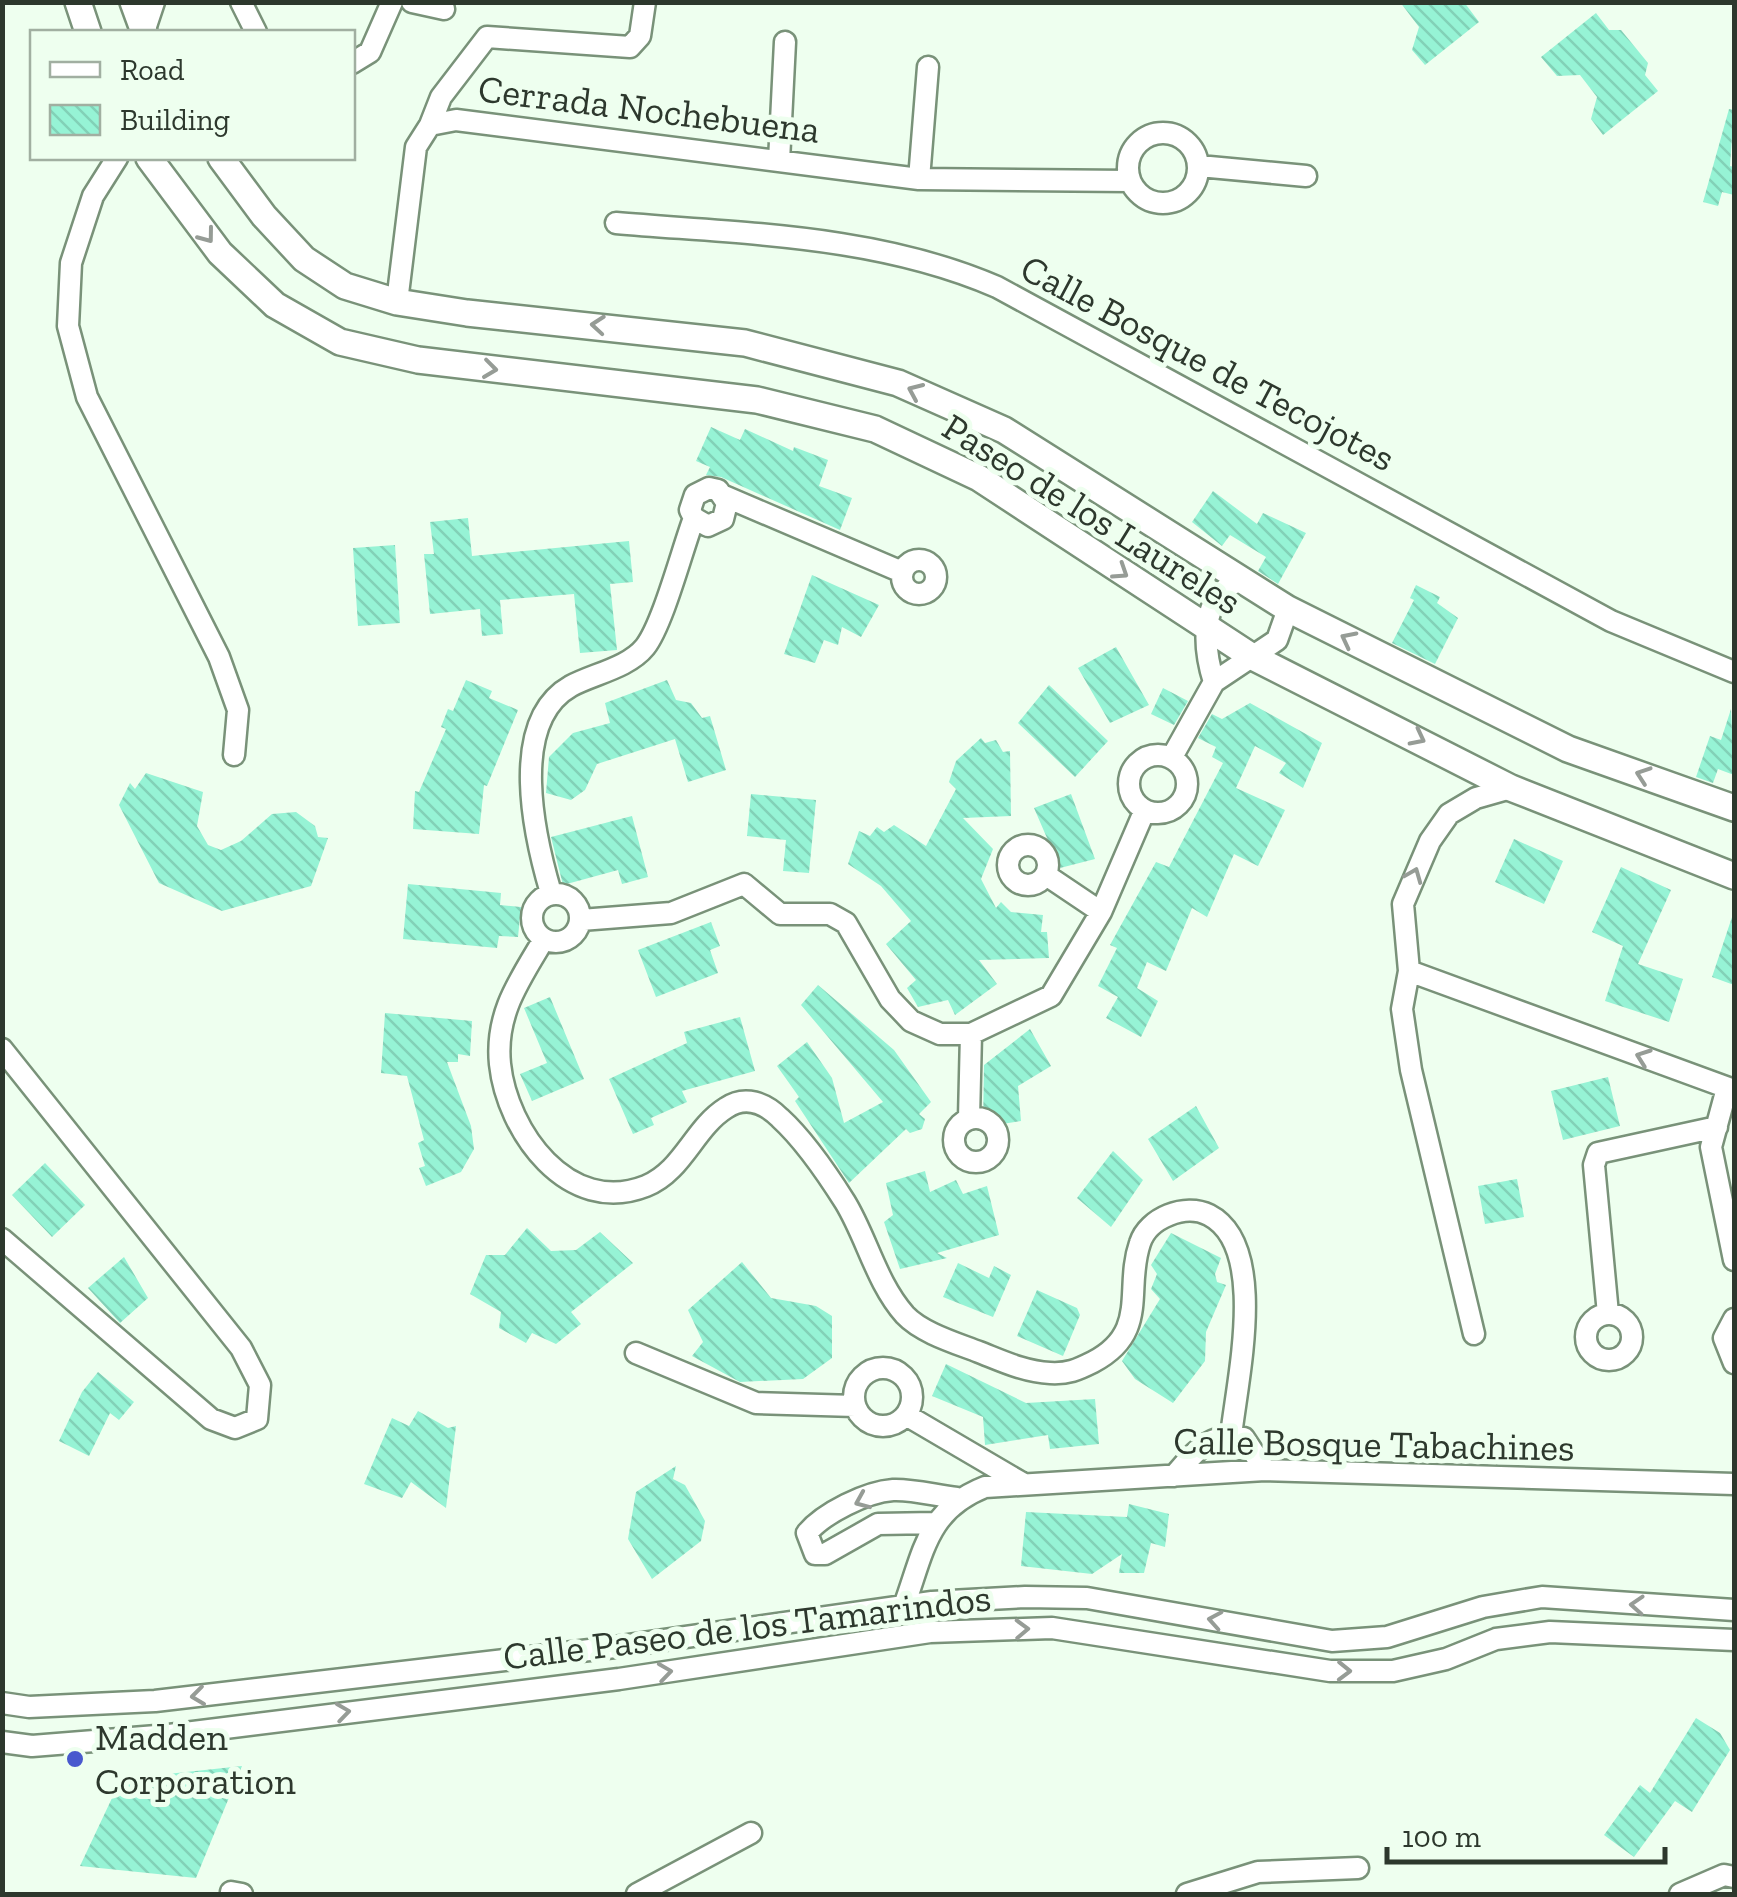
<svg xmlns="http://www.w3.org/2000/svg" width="1737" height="1897" font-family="'Zilla Slab',serif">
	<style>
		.building { fill: url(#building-back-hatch) }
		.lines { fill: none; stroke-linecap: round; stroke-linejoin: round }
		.minor-casing { stroke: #799279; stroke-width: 25 }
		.major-casing { stroke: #799279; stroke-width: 30 }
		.minor { stroke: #fff; stroke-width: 20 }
		.major { stroke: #fff; stroke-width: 25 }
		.oneway { stroke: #969c96 }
		.poi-dot { fill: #4959ce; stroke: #eeffef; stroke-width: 4 }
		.labels { text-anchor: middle; stroke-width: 10; stroke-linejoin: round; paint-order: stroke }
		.street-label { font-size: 38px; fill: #2d382d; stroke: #eeffef }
		.poi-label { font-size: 38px; fill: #2d382d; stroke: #eeffef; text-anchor: start }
	</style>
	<defs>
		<pattern id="building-back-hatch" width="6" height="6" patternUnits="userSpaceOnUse" patternTransform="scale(2.5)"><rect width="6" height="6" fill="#96f3d5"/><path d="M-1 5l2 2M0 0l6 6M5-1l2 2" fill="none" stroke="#82d1b7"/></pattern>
	</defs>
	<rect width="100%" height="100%" fill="#eeffef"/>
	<path class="building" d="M1400,2h64l15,20 -54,43 -13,-15 7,-23z
		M1596,13l13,17h12l27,33 -3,12 13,16 -55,44 -12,-16 6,-22 -17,-22 -23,1 -16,-19z
		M1729,109l5,1 -4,56 4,1v28l-12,-3 -4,14 -15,-4z
		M711,427l29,13 5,-11 48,22 1,-4 34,13 -9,26 33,12 -12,32 -119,-53 -15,-2 4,-8 -14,-6z
		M1213,491l44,33 6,-11 43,20 -28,51 -20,-13 8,-14 -36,-22 -8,11 -30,-24z
		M468,518l4,38 157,-15 4,41 -23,2 7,66 -37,3 -6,-59 -74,6 3,34 -21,2 -2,-27 -50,5 -6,-60h10l-4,-32z
		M395,545l5,78 -42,3 -5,-78z
		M812,575l67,30 -18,32 -19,-10 -4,18 -14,-5 -9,23 -31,-9z
		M1416,585l24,12 -3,6 21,15 -23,46 -43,-21 22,-43 -4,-2z
		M1116,647l33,58 -39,18 -32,-55z
		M466,680l26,11 -3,7 29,12 -31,76 -3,-1 -5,49 -66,-5 2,-38 4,1 27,-63 -5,-2 7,-18 5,2z
		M667,680l9,20 15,3 11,15 8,-2 16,54 -38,12 -13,-43 -78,25 -12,26 -14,10 -25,-7 3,-36 24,-24 37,-10 -5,-20z
		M1049,685l59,56 -33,36 -57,-54z
		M1163,688l25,13 -14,24 -23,-11z
		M1250,703l72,40 -19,45 -24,-15 7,-10 -31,-17 -19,42 49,22 -27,56 -24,-12 -27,63 -15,-9 -26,63 -19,-9 -10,26 21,13 -17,36 -35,-19 12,-21 -20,-11 19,-38 -7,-3 46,-83 13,5 54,-104 -11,-6 4,-10 -18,-9 14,-24 10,5z
		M1731,709l3,66 -16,-6 -5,14 -17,-6 14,-41 11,4z
		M981,738l4,5 11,-3 7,12 7,-1 1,65 -48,2 30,31 -12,30 15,29 5,-6 10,10 32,3 -2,17h6l2,26 -70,2 18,24 -42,31 -7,-15 -30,7 -11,-19 9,-8 -30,-36 25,-23 -30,-35 -33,-22 11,-33 11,5 7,-9 7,5 10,-7 32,21 30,-57 -7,-7 7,-21z
		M146,773l57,19 -6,34 11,19 13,5 20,-9 31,-27 24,-2 19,14 3,11 10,1 -17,48 -89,25 -63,-28 -40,-78 11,-22 5,6z
		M751,794l65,6 -7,73 -26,-2 3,-31 -39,-4z
		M1071,794l24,65 -35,9 -26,-60z
		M632,816l16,61 -26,7 -4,-14 -55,15 -12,-48z
		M1514,839l49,22 -19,43 -49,-22z
		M1621,867l50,23 -33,74 45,15 -14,43 -64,-21 18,-55 -31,-14z
		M408,884l93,9 -1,12 21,2 -3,30 -19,-1 -2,12 -94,-9z
		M1733,914h1v71l-22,-8z
		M711,922l9,24 -10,4 8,23 -62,24 -18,-47z
		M818,985l76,65 37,52 -12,12 6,5 -3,10 -12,4 -4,-4 -57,54 -54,-82 4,-4 -22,-31 30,-24 25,36 12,45 39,-21 -82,-97z
		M550,997l34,82 -52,22 -12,-27 27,-11 -23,-55z
		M385,1013l87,8 -2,35 -12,-2v8h-11l24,64 3,23 -13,23 -35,14 -7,-18 6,-2 -7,-23 6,-3 -17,-64 -26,-3z
		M740,1017l15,54 -73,20 5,11 -36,16 3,7 -21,9 -24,-55 78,-36 -3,-11z
		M1030,1029l21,37 -33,20 3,35 -38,6 1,-62z
		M1608,1077l12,49 -57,14 -12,-49z
		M1196,1106l23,42 -46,33 -25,-42z
		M1113,1151l30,29 -32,47 -34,-29z
		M45,1163l40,42 -33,32 -40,-42z
		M925,1171l5,21 26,-12 7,14 24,-8 12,49 -62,18 10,5 -47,11 -16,-47 9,-7 -7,-32z
		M1517,1179l7,38 -39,7 -7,-38z
		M527,1228l24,23 25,-1 24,-18 33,31 -62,49 10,12 -25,20 -24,-11 -6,10 -27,-15 2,-16 -31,-18 16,-39h19z
		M1171,1233l50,25 -6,16 2,8 9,3 -20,47 -1,29 -32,42 -38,-24 -13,-18 38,-62 -9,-10 6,-15 -6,-9z
		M124,1257l24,41 -28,25 -32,-35z
		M742,1262l29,36 45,8 16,10v42l-29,21 -63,3 -48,-26 11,-14 -15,-32z
		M958,1263l31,15 5,-12 17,9 -18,42 -50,-20z
		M1037,1290l40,18 3,7 -17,41 -46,-20z
		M946,1364l80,39 69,-4 4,45 -49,5 -2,-14 -63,10 -2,-28 -51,-21z
		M98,1372l36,30 -15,18 -9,-7 -21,43 -30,-15 23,-49z
		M418,1411l30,17 8,-2 -10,82 -35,-26 -9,16 -38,-14 28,-66 17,8z
		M676,1466l-3,13 12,6 20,36 -4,20 -49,38 -24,-40 8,-47z
		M1129,1504l40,10 -4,33 -14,-4 -7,30h-25l3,-19 -30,20 -71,-8 5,-54 101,5z
		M1696,1718l24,15 10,17 -38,62 -17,-11 -41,56 -30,-22 36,-50 10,8z
		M242,1766l-46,112 -116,-12 41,-87z"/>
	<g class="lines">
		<defs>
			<path id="minor" d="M241,2l15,30
				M412,2l32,7
				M144,32l10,-30
				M352,63l18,-11 22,-50
				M430,125l11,-28 46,-60 143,10 10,-11 5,-34
				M1128 168a35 35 0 1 1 70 0a35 35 0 1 1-70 0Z
				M117,158l-24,38 -22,67 -3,63 19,71 132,260 19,53 -4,45
				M779,161l6,-119
				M1199,166l107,10
				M919,179l9,-112
				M616,223c129,11 261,12 381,64l614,334 123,51
				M397,302l19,-155 14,-22 26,-5 463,59 211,2
				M724,496l178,76
				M902 577a17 17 0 1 1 34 0a17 17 0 1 1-34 0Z
				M1239,581c-40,16 -36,66 -25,101l63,-42 11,-31
				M1129 784a29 29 0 1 1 58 0a29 29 0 1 1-58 0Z
				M1172,757l42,-75
				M1008 865a20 20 0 1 1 40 0a20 20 0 1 1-40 0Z
				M1046,875l55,37
				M551,893c-16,-54 -44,-171 20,-207 22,-12 57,-18 74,-39 18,-23 37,-97 49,-129l-4,-8 5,-15 14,-7 9,2 9,13 -4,16 -15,7 -14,-8
				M532 918a24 24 0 1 1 48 0a24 24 0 1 1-48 0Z
				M581,920l90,-7 73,-29 36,30h50l16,9 44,76 21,22 29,13h31l80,-38 50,-84 43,-100
				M544,939c-25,42 -49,75 -44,125 7,67 68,153 146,122 37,-15 48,-58 80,-78 19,-13 39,-5 54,10 23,21 48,57 65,84 22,36 31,80 60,113 17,18 51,28 74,37 23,9 46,20 71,21 18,1 27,-3 43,-11 57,-30 31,-73 47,-119 8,-25 45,-40 69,-28 60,31 28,165 22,221
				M1409,971l325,119
				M2,1049l239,299 19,37 -3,34 -22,9 -24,-9 -209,-180
				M1727,1088l-16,59 23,113
				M954 1140a22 22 0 1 1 44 0a22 22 0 1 1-44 0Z
				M969,1118l2,-84
				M1608,1314l-14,-149 4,-12 119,-26
				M1586 1337a23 23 0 1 1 46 0a23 23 0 1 1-46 0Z
				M1734,1319l-10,19 10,25
				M1474,1334l-63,-264 -9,-61 7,-38 -6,-67 27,-63 19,-27 27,-16 35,-10
				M636,1353l120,50 99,3
				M854 1397a29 29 0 1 1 58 0a29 29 0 1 1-58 0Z
				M906,1415l116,68
				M1174,1476c21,-24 36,-45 70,-38l21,32
				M935,1523l-57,1 -53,30h-10l-8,-21c17,-20 59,-41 86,-43 20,-1 44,6 64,8
				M904,1606c20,-55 23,-96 81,-119l280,-17 469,14
				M2,1703l27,4 126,-6 460,-54 317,-45 93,-5 62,1 245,43 55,-4 96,-30 59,-10 192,13
				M2,1742l30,4 137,-11 450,-56 311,-47 122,-4 278,43h63l53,-12 50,-20 54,-7 184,8
				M231,1892l11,2
				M637,1894l114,-61
				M1187,1894l71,-22 100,-4
				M1680,1894l44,-19 10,2"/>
			<path id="major" d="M78,2l10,30
				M133,2l11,30
				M149,158l71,95 55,52 65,37 78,18 339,40 118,29 104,49 272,178 260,132 223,88
				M221,158l43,58 40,43 41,27 52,16 70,11 278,30 153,40 106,47 284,179 280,140 166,59"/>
		</defs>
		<use href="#minor" class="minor-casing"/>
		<use href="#major" class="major-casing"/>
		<use href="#minor" class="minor"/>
		<use href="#major" class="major"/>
	</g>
	<defs><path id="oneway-chevron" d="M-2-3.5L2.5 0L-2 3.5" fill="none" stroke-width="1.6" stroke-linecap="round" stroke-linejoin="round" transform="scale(2.5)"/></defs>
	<g class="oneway">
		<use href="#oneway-chevron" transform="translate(207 236) rotate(53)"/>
		<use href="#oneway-chevron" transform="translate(598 325) rotate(-175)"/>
		<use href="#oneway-chevron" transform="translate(490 369) rotate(7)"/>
		<use href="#oneway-chevron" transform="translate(915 391) rotate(-156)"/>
		<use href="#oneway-chevron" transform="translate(1121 572) rotate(33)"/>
		<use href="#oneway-chevron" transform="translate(1348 639) rotate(-153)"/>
		<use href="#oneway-chevron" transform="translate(1418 738) rotate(27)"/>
		<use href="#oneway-chevron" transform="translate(1643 775) rotate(-161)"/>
		<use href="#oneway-chevron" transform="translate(1414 875) rotate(-68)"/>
		<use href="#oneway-chevron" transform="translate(1643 1057) rotate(-160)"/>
		<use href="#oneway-chevron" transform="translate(862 1501) rotate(157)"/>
		<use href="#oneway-chevron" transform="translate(1637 1605) rotate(-176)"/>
		<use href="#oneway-chevron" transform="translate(1215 1620) rotate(-170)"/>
		<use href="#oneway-chevron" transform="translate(1022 1629) rotate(-2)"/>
		<use href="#oneway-chevron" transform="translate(1344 1671) rotate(1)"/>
		<use href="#oneway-chevron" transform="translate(665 1672) rotate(-8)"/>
		<use href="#oneway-chevron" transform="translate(198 1696) rotate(173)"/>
		<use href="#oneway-chevron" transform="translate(343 1712) rotate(-8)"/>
	</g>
	<circle class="poi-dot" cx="75" cy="1759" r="10"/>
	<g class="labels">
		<g class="street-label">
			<text transform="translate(649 109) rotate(7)" y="13">Cerrada Nochebuena</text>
			<text transform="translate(1208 363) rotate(28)" y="13">Calle Bosque de Tecojotes</text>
			<text transform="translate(1092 514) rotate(32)" y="13">Paseo de los Laureles</text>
			<text transform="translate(1374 1444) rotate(1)" y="13">Calle Bosque Tabachines</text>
			<text transform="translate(747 1627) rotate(-7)" y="13">Calle Paseo de los Tamarindos</text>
		</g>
		<g class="poi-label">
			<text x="95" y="1750">Madden<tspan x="95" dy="44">Corporation</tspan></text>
		</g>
	</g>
	<rect width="1737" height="1897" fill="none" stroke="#2d382d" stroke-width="10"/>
	<rect x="30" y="30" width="325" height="130" fill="#eeffef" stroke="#a1afa1" stroke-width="2.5"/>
	<rect x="50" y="62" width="50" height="15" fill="#ffffff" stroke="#a1afa1" stroke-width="2.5"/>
	<text x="120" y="80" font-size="30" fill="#2d382d">Road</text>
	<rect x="50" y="105" width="50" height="30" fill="url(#building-back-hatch)" stroke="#a1afa1" stroke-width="2.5"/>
	<text x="120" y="130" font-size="30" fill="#2d382d">Building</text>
	<path d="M1387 1847v15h278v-15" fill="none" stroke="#2d382d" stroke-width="5"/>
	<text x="1402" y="1847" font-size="30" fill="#2d382d" stroke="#eeffef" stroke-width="8" paint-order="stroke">100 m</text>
</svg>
